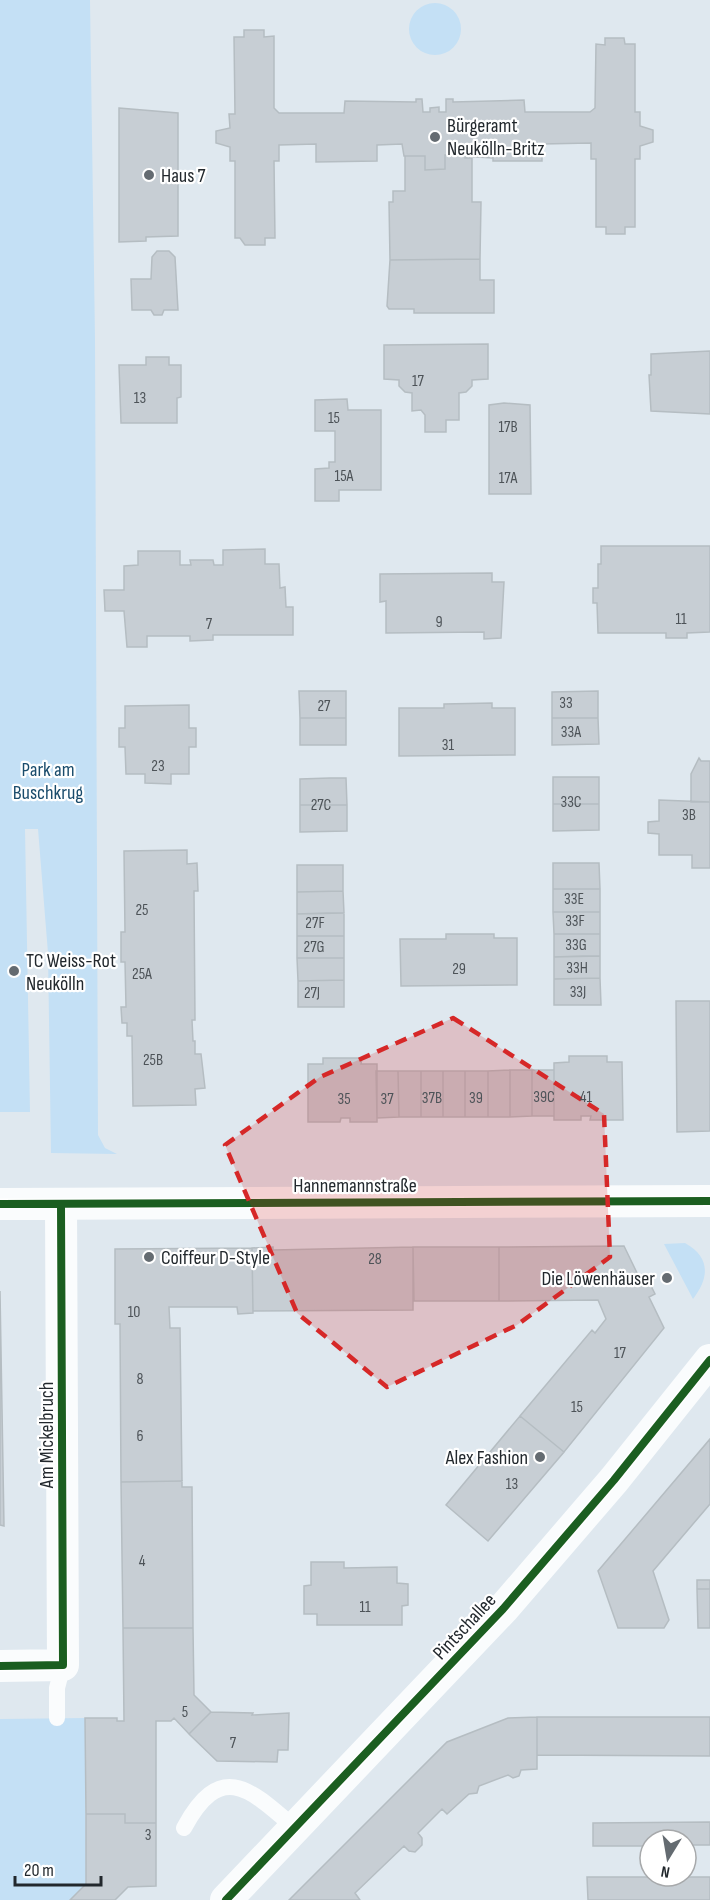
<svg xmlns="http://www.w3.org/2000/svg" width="710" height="1900" font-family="'Sofia Sans Condensed',sans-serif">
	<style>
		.green { fill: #c4e0f5 }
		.building { fill: #c7ced4; stroke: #b5bdc2; stroke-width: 1.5 }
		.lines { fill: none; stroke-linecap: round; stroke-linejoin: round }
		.lane { stroke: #fafcfd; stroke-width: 16 }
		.street { stroke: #fafcfd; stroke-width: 32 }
		.cycleway-casing { stroke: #fff; stroke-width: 11 }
		.cycleway { stroke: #1b5e20; stroke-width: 8 }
		.marked { fill: #d62828; fill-opacity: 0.2; stroke: #d62828; stroke-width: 4.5; stroke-dasharray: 12 8; stroke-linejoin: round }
		.poi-dot { fill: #646b71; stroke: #fff; stroke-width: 2 }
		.labels { text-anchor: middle; stroke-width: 4.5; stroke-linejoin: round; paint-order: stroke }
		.number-label { font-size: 16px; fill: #4d5358 }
		.poi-label { font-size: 20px; fill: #22282d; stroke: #fff; text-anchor: start }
		.park-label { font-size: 20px; fill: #1a4c6c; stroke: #fff }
		.street-label { font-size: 20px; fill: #22282d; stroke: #fff }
	</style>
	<rect width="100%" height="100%" fill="#dfe8ef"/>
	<path class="green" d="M0,0h90l5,339 3,796 7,13 12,6 -66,-1 -3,-200 -10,-124h-13l5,283h-30z
		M409 29a26 26 0 1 1 52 0a26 26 0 1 1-52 0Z
		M685,1243c25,14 25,34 8,56l-29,-55z
		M85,1718l1,166 -16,16h-70v-181z"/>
	<path class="building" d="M244,30h20v7l10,-1v72l5,5h65l1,-12 71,1v-3h6l1,13h7v-4l9,-1v5h7v-13h7v3l71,-2 1,12h65l5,-4 1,-64 9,1v-7h19l1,6h10v68h5v14l13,4v12l-13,4v13h-5v68h-10v7h-19v-7h-10v-68h-5v-16l-49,1v17h-49v-3l-48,-3v14l-20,1v-14h-21l-2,-12 -25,1v16l-61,1v-18l-37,1v16h-5l1,77h-10v7h-20l-5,-7h-5v-77h-5v-14l-14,-4v-12l14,-3 -1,-14h6l-1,-77h10z
		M119,108l59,5v123l-32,1v4l-27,1z
		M445,155h20v3h7v44h9l-1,57 -90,1 -1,-58h4v-11h12v-35h20v14l20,-1z
		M157,251h12l6,6 3,53h-14l-2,5h-8l-3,-5h-19l-1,-31h20l1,-22z
		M480,259v21h14v33h-80v-4h-25l-2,-3 3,-46z
		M488,344v35l-16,1v6l-6,6 -7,1v27h-13v12h-21v-17l-4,-5 -9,1v-18l-7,-1 -6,-6v-6l-15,-1v-34z
		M710,351v63l-59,-3 -2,-36h2v-21z
		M146,357h23v8h12v32l-4,1v25h-56l-2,-58h27z
		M347,399l1,11h33v80h-42v11h-24v-32l14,-1v-6h6v-31h-20v-31z
		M504,403l26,2 1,89h-42v-89z
		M601,546h109v86l-23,1v5h-21v-5h-68l-1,-30h-4v-15h5v-24h3z
		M265,549v15h14l1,24 5,-1 1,20h7v28h-80v5l-23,1v-5h-43v11h-20l-3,-36h-19l-1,-21h20v-24l14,-1v-14h42v14h11l-1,-5h23l1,5h9v-15z
		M492,573v9h12l-3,56 -17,1v-7l-98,1v-32l-6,1v-28z
		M299,691h47v27h-46z
		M598,691v27h-46v-26z
		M492,703v5h23v47l-116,1v-48h45v-4z
		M189,705v23h7v19h-7v27h-18v10l-26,-1v-9h-19l-1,-27h-6v-19h6v-22z
		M300,718h46v27h-46z
		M552,718h46l1,26 -47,1z
		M699,758l2,3h9v41h-19v-28z
		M553,777h46v27h-46z
		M330,778h16l1,27h-47v-26z
		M659,800l51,2v66h-18v-13h-33v-21l-11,-1v-11l11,-1z
		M553,804h46v26l-46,1z
		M300,805h47v26l-47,1z
		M187,850v14l10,-1 1,28h-4l1,129h-3l1,21h2v13h6l4,34 -10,1 1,16 -63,1 -1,-70h-5v-13h-5l-1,-16h5l-1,-45h-4v-30h4l-1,-81z
		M553,863h46l1,26h-47z
		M297,865h46v26l-46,1z
		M553,889h47v23h-47z
		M343,891l1,22 -47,1v-22z
		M553,912h47v22h-46z
		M327,913h17v23h-47v-22z
		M446,934h48v4h23v47l-116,1 -1,-47h46z
		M554,934h46v22l-46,1z
		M297,936h47v22h-47z
		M583,956h17v22l-46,1v-22z
		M297,958h47v22l-46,1z
		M600,978l1,27h-47v-26z
		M344,980v27h-46v-26z
		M676,1001h34v130l-33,1z
		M569,1056h38v6h15l1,58h-33l1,-4h-10v4h-27v-57l15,-1z
		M323,1058h39l-1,6h16v58h-27v-4h-9l-1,4h-32v-58h15z
		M510,1070v47h-22v-46z
		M510,1070h22v46l-22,1z
		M532,1070h22v46h-22z
		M376,1071h22l1,46 -22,1z
		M398,1071h23v46h-22z
		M421,1071h22v46h-22z
		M443,1071h22v46h-22z
		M465,1071h23v46h-23z
		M624,1246l15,31 6,-3 10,20 -6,3 15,31 -100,124 -44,-36 72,-86 3,3 11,-14 -8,-19 -99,1v-54z
		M273,1247v3l140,-3v63l-160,1 -1,-63z
		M413,1247h86v54h-85z
		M252,1248l1,65 -15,1 -1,-7h-68l1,21h10l2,153 -61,1 -1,-158h-5v-75z
		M0,1291l4,235 -4,-1z
		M520,1416l44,36 -76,89 -42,-36z
		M710,1439v65l-57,67 16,49 -5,8h-46l-20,-57z
		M182,1481v6h10l1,141h-70l-2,-146z
		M311,1562h33v6l53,-1v16l11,1v21l-6,1v19h-85v-11h-13v-28l7,-1z
		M697,1580h13v9h-13z
		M697,1589h13v39h-12z
		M123,1628h70l1,67 17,17 -22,22 -15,-16 -3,3h-15v102h-31v-9h-39l-1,-96h32v3h7z
		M211,1712l42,1 -1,2 37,-2 -1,37h-10l-1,12 -60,-1 -28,-27z
		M537,1717v52l-16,1 -2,6 -6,2 -5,-3 -29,11 -2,7 -8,1 -22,20 -5,-5 -24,24 4,5v7l-7,7 -6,-1 -5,-5 -49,47 5,7h-71l158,-158 61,-24z
		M537,1717h173v39l-173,-1z
		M86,1814h39v9h31v63l-28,1 -13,13h-45l16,-16z
		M710,1822v23h-24v-5h-36v6h-57v-23z
		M587,1877h123v23h-122z"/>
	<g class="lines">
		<path class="lane" d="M57,1718v-30l6,-23
			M184,1828c37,-69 67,-38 111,0"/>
		<path class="street" d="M0,1204l710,-3
			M0,1666l63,-1 -2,-461
			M226,1900l277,-291 111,-129 96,-120"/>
		<defs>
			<path id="cycleway" d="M0,1204l710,-3
				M0,1666l63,-1 -2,-461
				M226,1900l277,-291 111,-129 96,-120"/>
		</defs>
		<use href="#cycleway" class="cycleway-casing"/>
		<use href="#cycleway" class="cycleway"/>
	</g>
	<path class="marked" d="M453,1018l151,96 6,143 -93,68 -130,62 -90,-74 -72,-168 95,-68z"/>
	<g class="poi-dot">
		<circle cx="435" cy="137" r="6"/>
		<circle cx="149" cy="175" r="6"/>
		<circle cx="14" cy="971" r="6"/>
		<circle cx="149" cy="1257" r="6"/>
		<circle cx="667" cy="1278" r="6"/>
		<circle cx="540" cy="1457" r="6"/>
	</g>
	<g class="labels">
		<g class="number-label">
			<text x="418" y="386">17</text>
			<text x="140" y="403">13</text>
			<text x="334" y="423">15</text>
			<text x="508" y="432">17B</text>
			<text x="344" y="481">15A</text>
			<text x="508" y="483">17A</text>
			<text x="681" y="624">11</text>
			<text x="439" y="627">9</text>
			<text x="209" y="629">7</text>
			<text x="566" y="708">33</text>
			<text x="324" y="711">27</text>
			<text x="571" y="737">33A</text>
			<text x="448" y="750">31</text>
			<text x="158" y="771">23</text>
			<text x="571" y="807">33C</text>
			<text x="321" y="810">27C</text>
			<text x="689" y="820">3B</text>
			<text x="574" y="904">33E</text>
			<text x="142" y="915">25</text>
			<text x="575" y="926">33F</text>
			<text x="315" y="928">27F</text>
			<text x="576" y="950">33G</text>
			<text x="314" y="952">27G</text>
			<text x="577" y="973">33H</text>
			<text x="459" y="974">29</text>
			<text x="142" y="979">25A</text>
			<text x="578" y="997">33J</text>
			<text x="312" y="998">27J</text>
			<text x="153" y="1065">25B</text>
			<text x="544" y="1102">39C</text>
			<text x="586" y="1102">41</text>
			<text x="432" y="1103">37B</text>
			<text x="476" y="1103">39</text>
			<text x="344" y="1104">35</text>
			<text x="387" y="1104">37</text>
			<text x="375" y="1264">28</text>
			<text x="134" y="1317">10</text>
			<text x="620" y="1358">17</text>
			<text x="140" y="1384">8</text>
			<text x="577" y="1412">15</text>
			<text x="140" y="1441">6</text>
			<text x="512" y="1489">13</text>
			<text x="142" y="1566">4</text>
			<text x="365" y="1612">11</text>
			<text x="185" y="1717">5</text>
			<text x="233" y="1748">7</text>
			<text x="148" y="1840">3</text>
		</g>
		<g class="poi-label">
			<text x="447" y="132">Bürgeramt<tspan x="447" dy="23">Neukölln-Britz</tspan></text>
			<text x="161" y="182">Haus 7</text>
			<text x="26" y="967">TC Weiss-Rot<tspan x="26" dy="23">Neukölln</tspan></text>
			<text x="161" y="1264">Coiffeur D-Style</text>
			<text x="655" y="1285" text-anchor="end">Die Löwenhäuser</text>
			<text x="528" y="1464" text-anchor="end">Alex Fashion</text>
		</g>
		<g class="park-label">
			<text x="48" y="776">Park am<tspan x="48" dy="23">Buschkrug</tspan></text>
		</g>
		<g class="street-label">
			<text x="355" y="1192">Hannemannstraße</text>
			<text transform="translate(46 1435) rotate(-90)" y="7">Am Mickelbruch</text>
			<text transform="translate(464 1626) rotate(-47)" y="7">Pintschallee</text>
		</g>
	</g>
	<g transform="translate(668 1858) rotate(191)"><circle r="28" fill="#ffffff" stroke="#a7a9ab" stroke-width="1.5"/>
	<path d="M0-4.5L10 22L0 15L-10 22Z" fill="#646b71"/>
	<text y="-9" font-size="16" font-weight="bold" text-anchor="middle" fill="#22282d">N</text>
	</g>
	<path d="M15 1876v9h86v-9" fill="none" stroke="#22282d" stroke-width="3"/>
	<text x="24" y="1876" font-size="18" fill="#22282d" stroke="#ffffff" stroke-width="4.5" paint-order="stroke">20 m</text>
</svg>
